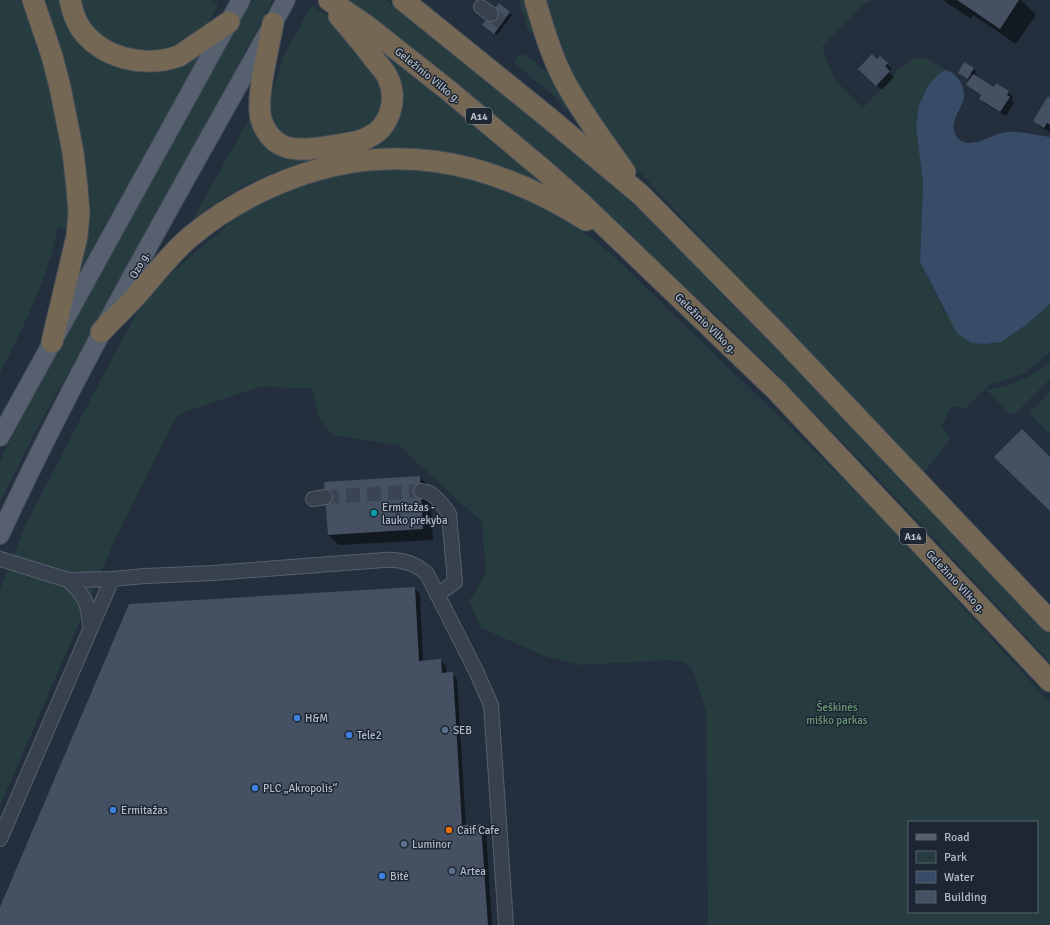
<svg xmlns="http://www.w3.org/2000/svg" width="1050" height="925" font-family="Signika,sans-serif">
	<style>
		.green { fill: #263c3f; fill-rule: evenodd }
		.water { fill: #394c67 }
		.shadow { fill: #0007 }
		.building { fill: #455162 }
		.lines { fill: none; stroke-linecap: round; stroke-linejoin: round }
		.minor-tunnel { stroke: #3a4453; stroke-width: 14; stroke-dasharray: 14 7; stroke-linecap: butt }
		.minor-casing { stroke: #565f6c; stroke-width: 16 }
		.major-casing { stroke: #414a57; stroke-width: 20 }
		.highway-casing { stroke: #434c59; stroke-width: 23 }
		.minor { stroke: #38414e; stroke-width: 14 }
		.major { stroke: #56606e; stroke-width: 18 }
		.highway { stroke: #746855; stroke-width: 21 }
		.culture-dot { fill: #0f9aa8; stroke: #1d2633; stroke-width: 1.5 }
		.shop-dot { fill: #3f7fe0; stroke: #1d2633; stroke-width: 1.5 }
		.service-dot { fill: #5c6f8a; stroke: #1d2633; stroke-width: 1.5 }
		.food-dot { fill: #e8710a; stroke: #1d2633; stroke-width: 1.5 }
		.labels { text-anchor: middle; stroke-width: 3; stroke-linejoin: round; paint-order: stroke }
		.shield { fill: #1d2633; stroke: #878f9c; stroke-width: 1 }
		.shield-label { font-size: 10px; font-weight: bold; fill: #b4bcc9 }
		.street-label { font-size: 11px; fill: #b4bcc9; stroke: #1d2633 }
		.poi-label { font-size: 11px; fill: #b4bcc9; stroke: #1d2633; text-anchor: start }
		.park-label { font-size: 11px; fill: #6b9a76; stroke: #1d2633 }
	</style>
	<rect width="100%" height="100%" fill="#242f3e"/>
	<path class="green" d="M0,0h26c15,55 31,110 39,166 3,21 5,43 7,64l-14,-2c-10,51 -34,98 -58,145z
		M42,0h19l36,57 11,6 18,7h21l59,-26 -129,232 6,-42z
		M78,0h134l6,5 -12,22 -33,25 -53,-1 -31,-25z
		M253,0h20l-64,119 -176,317 -33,67v-42l19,-39 30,-58 169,-303z
		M346,0h40l57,44 158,129 190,185 259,275v29l-182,-194 -124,-127 -160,-148z
		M519,0h7l8,31 -3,1 -3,-1z
		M544,0h329l-9,4 -42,43 13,33 28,28 36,-39 16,-11h11l20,12 -9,5 -21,52 7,56 -3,79 26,52 55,28 25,-17 24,-21v48l-26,22 -34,10 -25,25 -13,-3 -11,21 10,12 -29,35 -287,-307c-21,-26 -42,-54 -58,-84 -15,-26 -24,-55 -33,-83z
		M312,5l27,19 44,60 2,23 -16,23 -68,13 -28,-13 -3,-20 1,-12 12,-41z
		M365,38l95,75 91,75 -30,-13 -40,-14 -70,-11h-49l31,-24z
		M524,54l25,20 20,35 -3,2 -10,-13 -41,-35v-3l3,-4z
		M252,114l65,45c-23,7 -46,14 -68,24 -20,10 -39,24 -57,37z
		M412,167l72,13 82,38 41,32 264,256 179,197v222h-342l-2,-215 -13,-39 -5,-6 -7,-3 -10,-2 -91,5 -33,-8 -66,-29 -12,-27 17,-27 -4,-52 -84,-77 -65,-10 -14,-16 -7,-31 -52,-1 -81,27 -5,7 -59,119 -115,266v-217l26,-65 71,-137 40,-75 28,-34 56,-47 22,-24 100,-37zM909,822h128v90h-128z
		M1050,361v18l-33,33 -4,2 -5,-1 -21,-23c23,-4 45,-12 63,-29z
		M1050,391v44l-21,-22z"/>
	<path class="water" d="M946,70c12,4 21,18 17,31 -4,12 -14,22 -7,35 3,4 8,7 13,7 13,0 26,-10 38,-11 14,-1 29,3 43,5v167l-24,21 -25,17 -17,2 -12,-1 -15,-10 -37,-71 3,-79 -7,-56 3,-22 8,-17 10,-13z"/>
	<path class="shadow" d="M943,0h78l15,15 -20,29 -43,-29 -2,4z
		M499,4l13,11 -15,20 -11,-8z
		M880,57l12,12 -3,3 5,5 -12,13 -17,-16z
		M964,64l12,7 -2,5 20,12 14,4 5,5 -1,3 2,3 -8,13 -21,-12 -5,-6 2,-2 -10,-6 -5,-5 3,-5 -9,-5z
		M1050,99v33l-11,-6 -5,-6z
		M420,477l10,11 3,52 -94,5 -11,-10z
		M415,588l5,6 3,67h18l5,5v8l6,-1 5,6 9,147 15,-1 5,5 6,95h-492v-15z"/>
	<path class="building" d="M957,0h62l-19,29z
		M499,3l11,9 -16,22 -12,-9z
		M872,54l5,5 3,-3 8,7 -3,3 5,5 -14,15 -18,-17z
		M964,62l10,6 -6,11 -10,-6z
		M973,74l21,13 2,-4 13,8 -2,4 3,2 -10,15 -21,-13 2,-4 -15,-10z
		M1048,96l2,2v27l-3,-2 -3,5 -11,-7z
		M1022,429l28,28v54l-56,-54z
		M420,476l3,53 -95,6 -4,-53z
		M415,587l4,74 22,-2 1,14 11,-1 9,153 19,-1 7,101h-488v-18l129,-303z"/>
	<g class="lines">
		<path class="minor-tunnel" d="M491,14l11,9
			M325,497l96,-6"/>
		<defs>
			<path id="minor" d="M481,7l10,7
				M421,491c11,-1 23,15 28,23l6,68 -18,13
				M313,499l12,-2
				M0,559l68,21 44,-1 33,-3 68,-3 171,-13c16,-1 31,3 43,14l49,97 15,34 15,220
				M68,580c18,17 21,24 22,49
				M0,839l112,-260"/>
			<path id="major" d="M0,437l241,-437
				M0,535c85,-184 188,-358 286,-535"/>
			<path id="highway" d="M33,0l19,56 8,31 13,65 4,35 2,26 -2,23 -25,106
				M70,0c2,10 5,20 11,29 22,30 64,39 98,27l50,-34
				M329,0l38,26 81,64 98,82 34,30 196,188 274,291
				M403,0l146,118 92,77 137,139 272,287
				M535,0c8,27 16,55 29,80 17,32 40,62 61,92
				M273,23c-4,24 -19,79 -11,99 13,34 42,28 70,24 11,-2 25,-3 35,-8 23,-10 31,-38 21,-60 -3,-7 -9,-13 -14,-19 -11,-15 -23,-29 -35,-43
				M101,332c11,-12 23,-23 34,-35 18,-20 34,-42 55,-60 26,-22 55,-39 85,-52 110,-48 212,-27 311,35"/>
		</defs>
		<use href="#minor" class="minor-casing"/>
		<use href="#major" class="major-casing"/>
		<use href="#highway" class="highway-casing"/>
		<use href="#minor" class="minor"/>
		<use href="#major" class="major"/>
		<use href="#highway" class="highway"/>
	</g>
	<circle class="culture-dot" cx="374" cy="513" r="4"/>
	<g class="shop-dot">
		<circle cx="297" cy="718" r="4"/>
		<circle cx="349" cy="735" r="4"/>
		<circle cx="255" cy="788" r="4"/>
		<circle cx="113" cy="810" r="4"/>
		<circle cx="382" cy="876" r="4"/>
	</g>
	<g class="service-dot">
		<circle cx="445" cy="730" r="4"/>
		<circle cx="404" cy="844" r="4"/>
		<circle cx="452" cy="871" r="4"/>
	</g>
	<circle class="food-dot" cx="449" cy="830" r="4"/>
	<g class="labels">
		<g class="shield">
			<rect x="466" y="108" width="26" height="16" rx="3"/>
			<rect x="900" y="528" width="26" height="16" rx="3"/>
		</g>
		<g class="shield-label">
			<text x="479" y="120">A14</text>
			<text x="913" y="540">A14</text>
		</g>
		<g class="street-label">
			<text transform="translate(428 75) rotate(39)" y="4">Geležinio Vilko g.</text>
			<text transform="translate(139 265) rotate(-61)" y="4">Ozo g.</text>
			<text transform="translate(706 323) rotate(44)" y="4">Geležinio Vilko g.</text>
			<text transform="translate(956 581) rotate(47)" y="4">Geležinio Vilko g.</text>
		</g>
		<g class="poi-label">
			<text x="382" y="511">Ermitažas -<tspan x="382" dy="13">lauko prekyba</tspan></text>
			<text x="305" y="722">H&amp;M</text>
			<text x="453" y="734">SEB</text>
			<text x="357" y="739">Tele2</text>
			<text x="263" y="792">PLC „Akropolis“</text>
			<text x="121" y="814">Ermitažas</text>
			<text x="457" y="834">Caif Cafe</text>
			<text x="412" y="848">Luminor</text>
			<text x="460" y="875">Artea</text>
			<text x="390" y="880">Bitė</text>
		</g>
		<g class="park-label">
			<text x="837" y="711">Šeškinės<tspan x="837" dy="13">miško parkas</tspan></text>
		</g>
	</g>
	<rect x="908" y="821" width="130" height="92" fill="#1d2633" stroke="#59626f"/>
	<rect x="916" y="834" width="20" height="6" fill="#56606e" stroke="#59626f"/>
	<text x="944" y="841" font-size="12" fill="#b4bcc9">Road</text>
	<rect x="916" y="851" width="20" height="12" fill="#263c3f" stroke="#59626f"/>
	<text x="944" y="861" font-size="12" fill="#b4bcc9">Park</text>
	<rect x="916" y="871" width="20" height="12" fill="#394c67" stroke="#59626f"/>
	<text x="944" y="881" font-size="12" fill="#b4bcc9">Water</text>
	<rect x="916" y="891" width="20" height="12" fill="#455162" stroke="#59626f"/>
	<text x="944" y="901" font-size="12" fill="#b4bcc9">Building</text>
</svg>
